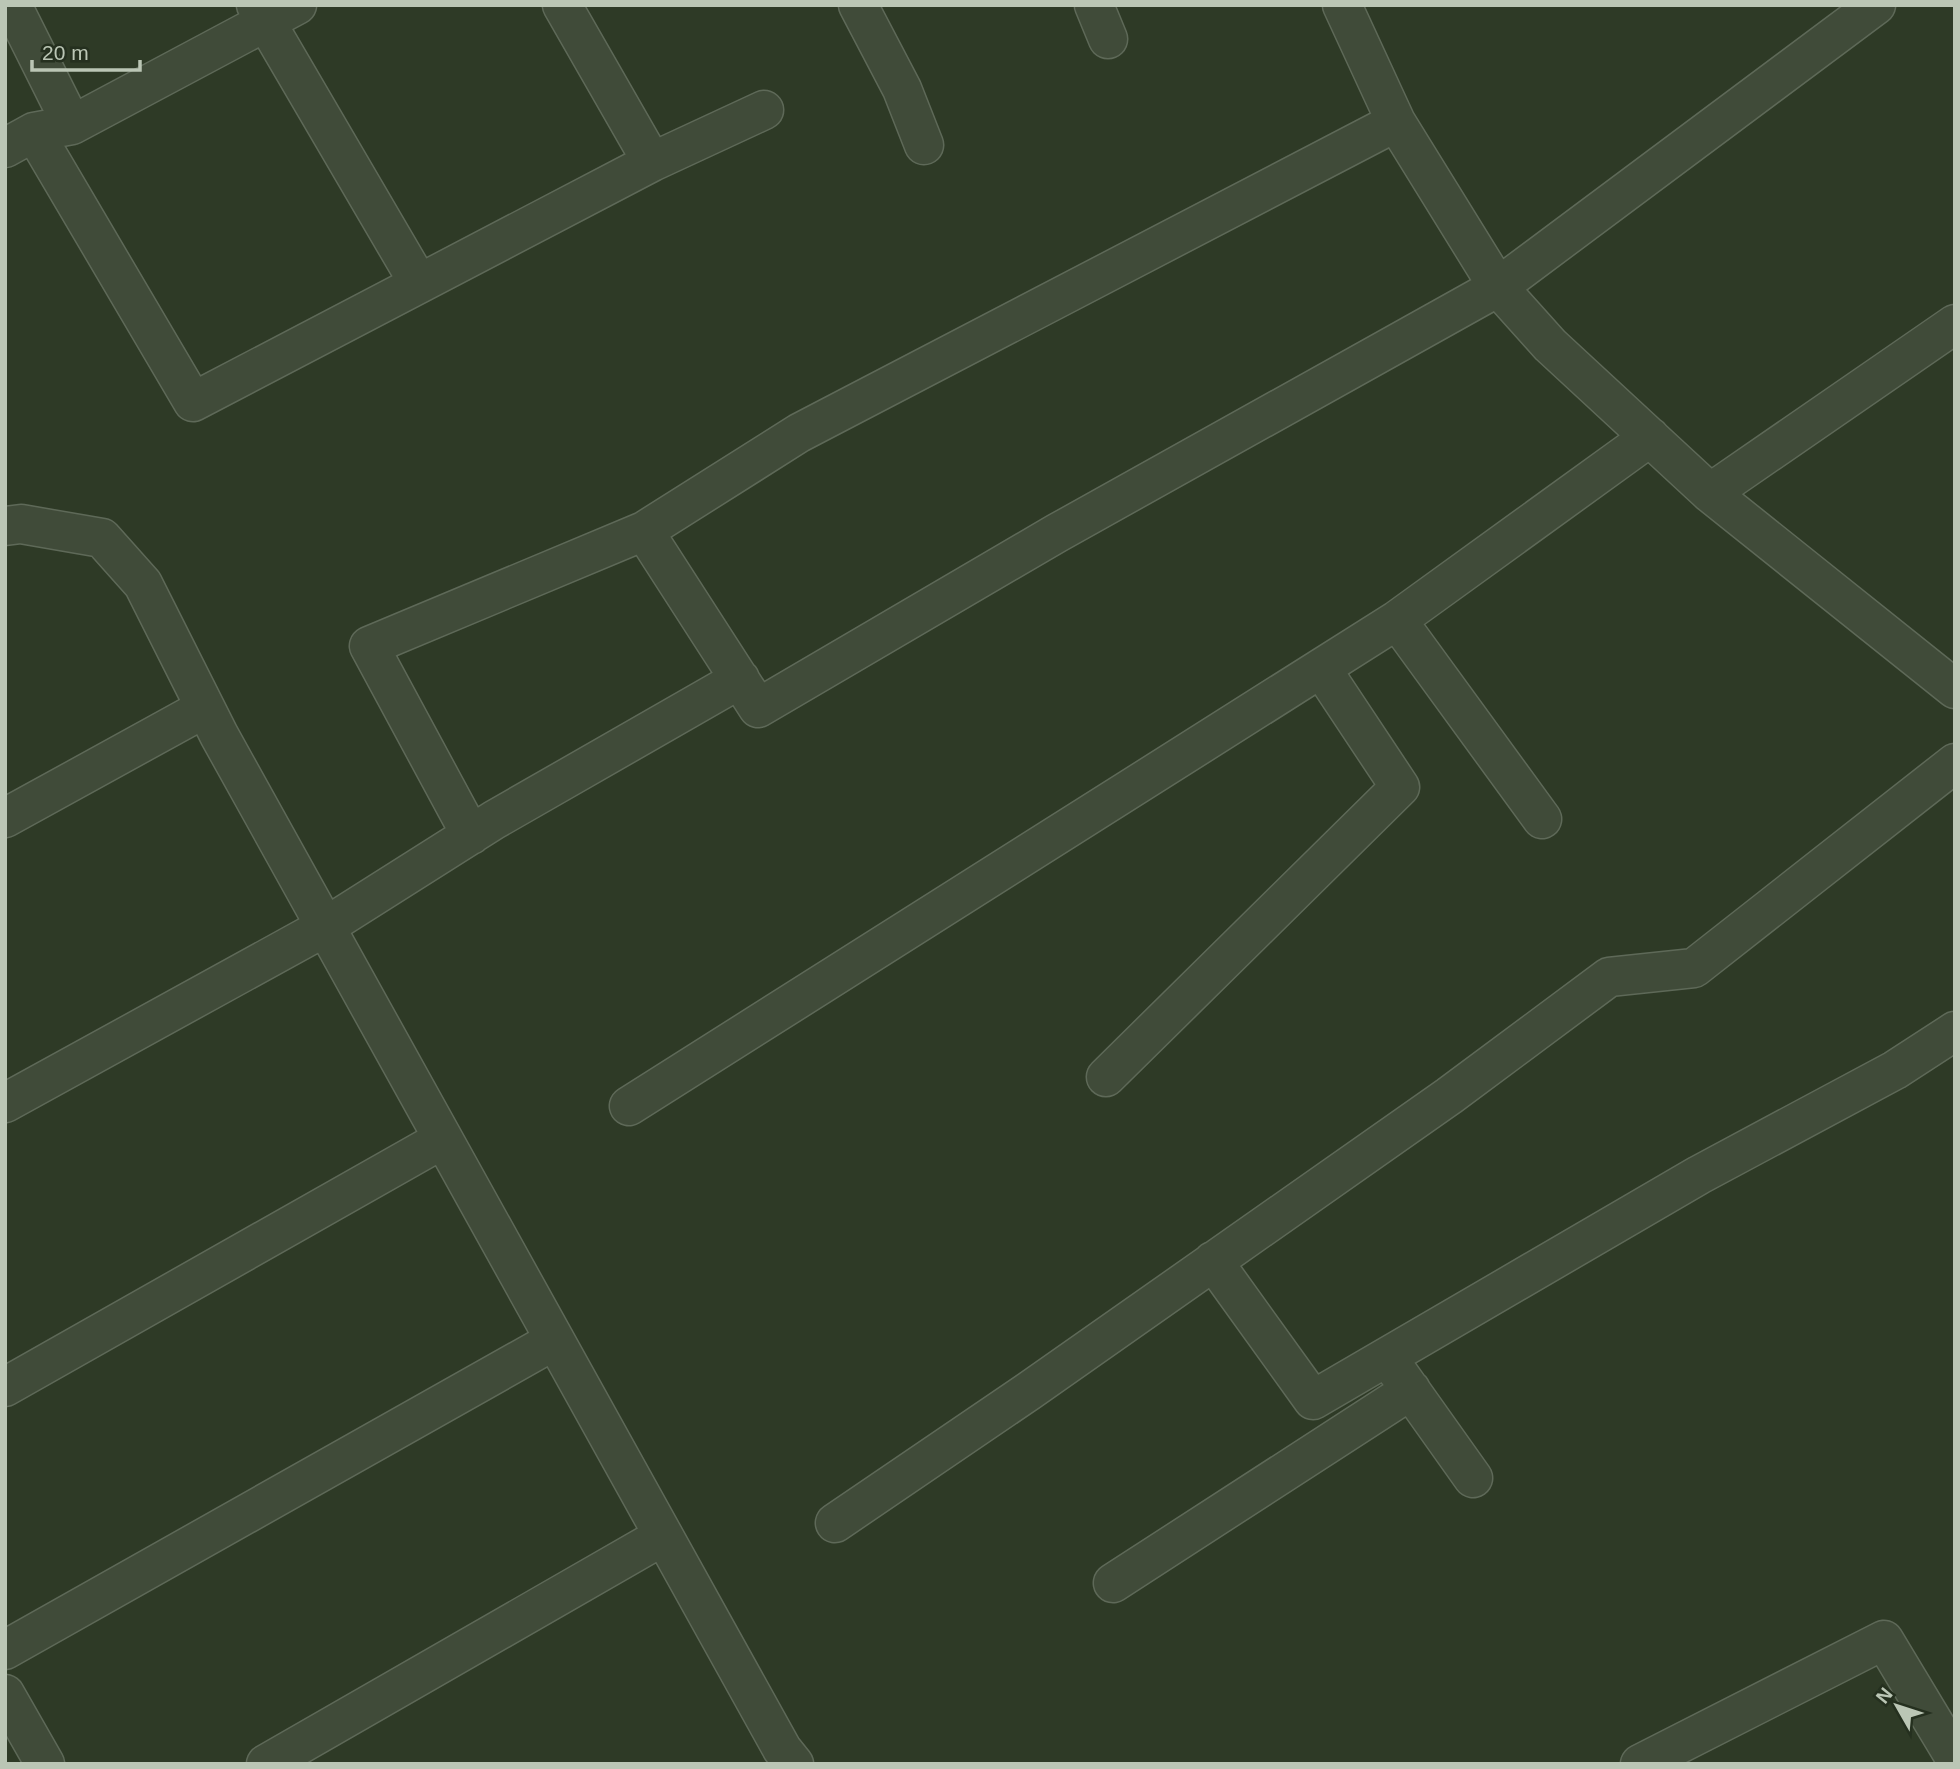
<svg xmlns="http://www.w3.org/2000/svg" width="1960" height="1769" font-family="Arial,sans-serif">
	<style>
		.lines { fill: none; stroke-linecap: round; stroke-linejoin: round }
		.minor-casing { stroke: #5e6958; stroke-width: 41 }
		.minor { stroke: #404b39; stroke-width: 38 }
	</style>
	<rect width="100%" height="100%" fill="#2e3a26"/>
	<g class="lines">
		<defs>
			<path id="minor" d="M12,5l60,120
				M256,5l162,277
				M562,5l90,157
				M858,5l44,84 22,56
				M1094,5l14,34
				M1342,5l54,117 102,165 52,58 160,148 245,196
				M34,132l159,270 459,-240 112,-52
				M5,148l29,-16 38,-7 225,-120
				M1710,493l245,-169
				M5,526l16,-2 81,14 41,46 76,151 563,1014 12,15
				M644,531l114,177 299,-175 441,-246 378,-282
				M1397,620l145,199
				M5,818l200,-110
				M471,835l-102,-189 275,-115 155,-98 597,-311
				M1106,1077l294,-290 -79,-119
				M5,1103l320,-176 169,-107 246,-141
				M629,1106l768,-486 253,-183
				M1213,1261l100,139 386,-225 196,-105 60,-39
				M1397,1371l76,107
				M5,1387l438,-248
				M835,1523l194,-132 420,-295 160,-119 85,-9 261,-205
				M1113,1583l298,-193
				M5,1650l550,-310
				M5,1694l40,70
				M266,1764l397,-228
				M1640,1764l244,-124 71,118"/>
		</defs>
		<use href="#minor" class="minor-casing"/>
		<use href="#minor" class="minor"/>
	</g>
	<rect width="1960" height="1769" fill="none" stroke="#bbc6b5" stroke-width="14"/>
	<g transform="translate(1897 1706) rotate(309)" stroke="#25301f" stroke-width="5" paint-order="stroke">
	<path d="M0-5L12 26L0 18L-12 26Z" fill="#bbc6b5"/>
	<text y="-10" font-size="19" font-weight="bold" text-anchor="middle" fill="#bbc6b5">N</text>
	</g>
	<path d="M32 60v10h108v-10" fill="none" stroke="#bbc6b5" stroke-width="3.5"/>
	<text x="42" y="60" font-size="21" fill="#bbc6b5" stroke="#25301f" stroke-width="5" paint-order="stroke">20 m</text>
</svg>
